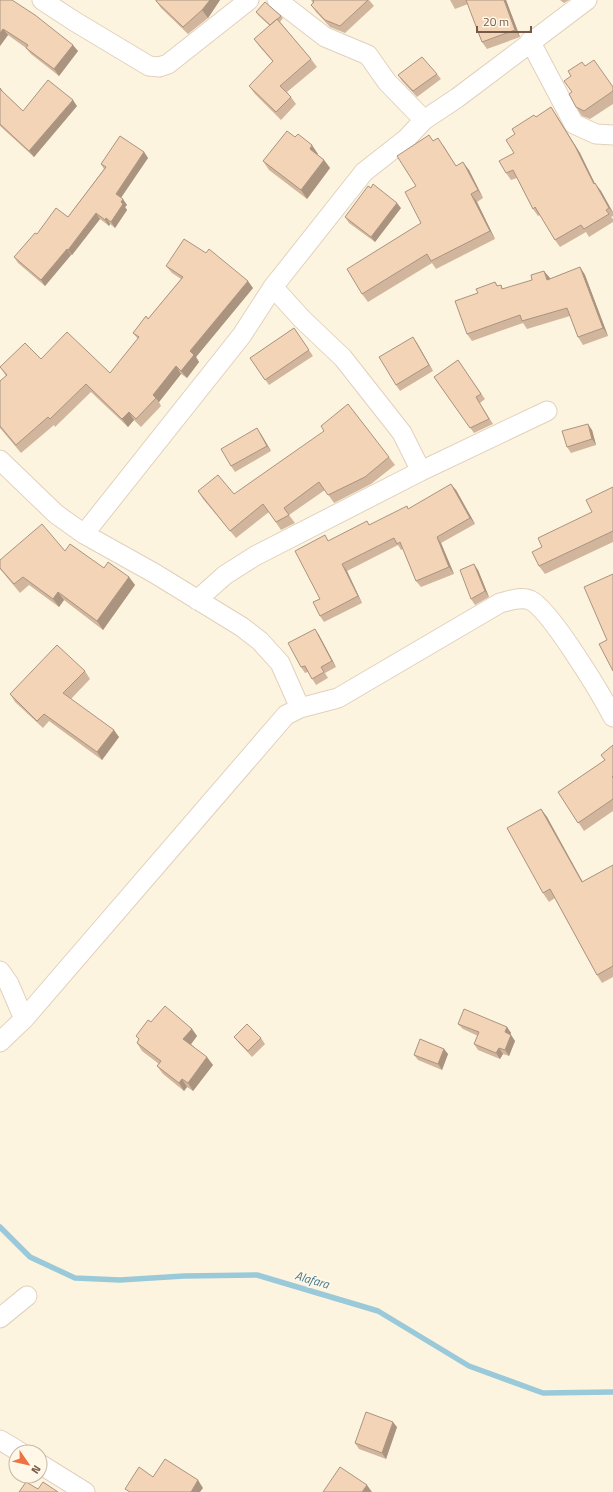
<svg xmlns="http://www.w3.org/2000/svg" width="613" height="1492" font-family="'Titillium Web',sans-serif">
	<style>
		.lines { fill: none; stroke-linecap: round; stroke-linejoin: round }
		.stream { stroke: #9acad9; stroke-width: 5.5 }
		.street-casing { stroke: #e1d0bc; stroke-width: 21 }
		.street { stroke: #fff; stroke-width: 19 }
		.wall { fill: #d1b69d }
		.shaded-wall { fill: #aa9480 }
		.building { fill: #f3d4b7; stroke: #aa9480 }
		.labels { text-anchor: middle; stroke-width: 3.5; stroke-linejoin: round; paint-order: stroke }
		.water-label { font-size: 12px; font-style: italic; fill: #40778a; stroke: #fff7e7 }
	</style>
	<rect width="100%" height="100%" fill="#fdf4e0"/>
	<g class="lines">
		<path class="stream" d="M0,1227l30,30 45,21 45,2 64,-4 73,-1 121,36 91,55 74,27 70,-1"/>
		<defs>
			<path id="street" d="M42,0l32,21 75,45 10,1 9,-3 81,-64
				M277,0l48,37 43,18 19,27 37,38
				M530,41l44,83 22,10 17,1
				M273,287l29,32 41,39 59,75 19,38
				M0,460l56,54 28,20 70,39 88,54 18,14 20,22 20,45
				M84,534l158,-199 31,-48 91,-115 42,-33 18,-19 33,-22 130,-98
				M197,600l28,-25 30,-19 166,-85 126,-60
				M0,971l9,13 15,35
				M0,1042l24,-23 262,-304 14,-7 38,-10 162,-95c9,-2 20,-7 30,-3 20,9 71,94 83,117
				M0,1318l27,-22
				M0,1440l20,12
				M40,1464l45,28"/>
		</defs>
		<use href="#street" class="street-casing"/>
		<use href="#street" class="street"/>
	</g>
	<path class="wall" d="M0,0l78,51 -19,25 -28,-22 -5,-6 -18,-13 -8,11z
		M220,0l-12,18 -20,16 -27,-26 -5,-7z
		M311,0h58l5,6 -29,27 -15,-6 -14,-15 -5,-7 2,-2z
		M450,0h56l14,37 -33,12 -5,-7 -14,-38 -13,5z
		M560,0h9l-5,3z
		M256,12l25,4 2,2 -3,4 31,37 6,8 -30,25 4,5 5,7 -15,16 -26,-26 -6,-8 24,-24 -14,-16 -5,-7 16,-13 -12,-11z
		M585,66l28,21v17l-23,15 -8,-3 -6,-9 -4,-15z
		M437,74l4,5 -24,18 -15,-16 -4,-6z
		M0,88l1,1 5,6 17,16 54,-5 -43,51 -34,-31z
		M551,107l29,46 15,31 6,7 12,21v4l-2,1 2,2v3l-24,15 -3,-5 -26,15 -5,-7 -15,-25 -2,1 -5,-7 -16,-31 -6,2 -5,-7 8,-20 1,-19 21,-17z
		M433,141l11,5 12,20 13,4 14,28 -6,4 18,37 -59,30 -4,-6 -64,39 -6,-8 59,-71 -5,-37z
		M144,152l4,6 -27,40 6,7 -2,2 2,3 -12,18 -5,-4 -1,2 -9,-7 -28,36h-1l-26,31 -27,-23 -4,-6 23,-23 31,-17 36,-48 -3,-5z
		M318,154v1l6,5 6,8 -23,31 -38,-29 -6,-9z
		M401,208l-26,34 -26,-19 -4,-6z
		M166,266l87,22 -57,69 3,5 -12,16 -6,-4 -22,28 2,4 -20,21 -7,-7 -6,7 -37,-35 -36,35 -1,-2 -33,28 -21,-25v-47l6,-5 -6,-9 41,-8 69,14 28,-34 -5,-6 15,-14 33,-40 -9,-6z
		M580,267l5,8 23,61 -25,9 -5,-8 -8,-21 -43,13 -4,-6 -51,18 -5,-7 11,-41 17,-11 3,4 3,-1 2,4 47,-10z
		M294,328l19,28 -44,29 -19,-27z
		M417,343l16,28 -33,20 -4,-6z
		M458,360l27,39 -5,4 13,21 -19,9 -40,-56z
		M592,430l4,15 -25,8 -4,-6z
		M261,434l10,17 -36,21 -4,-6z
		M389,457l6,8 -24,19 -37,19 -9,-13 -36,25 6,8 -14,7 -12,-18 -33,26 -33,-39 -5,-8 36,3z
		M613,487v55l-68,32 -6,-8 3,-19 50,-35z
		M456,490l19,34 -34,19 13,31 -33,13 -5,-6 -13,-32 -2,1 -3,-5 -51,26 15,32 -38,19 -4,-6 9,-75z
		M65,551l39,17 25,9 6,8 -32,45 -39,-30 -5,7 -30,-22 -9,8 -20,-24v-9z
		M478,570l11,27 -14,8 -4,-6z
		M319,635l17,32 -11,6 3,5 -12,7 -8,-13 -3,1 -4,-6z
		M85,671l5,8 -19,20 48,38 -17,23 -53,-39 -6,7 -28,-26 -5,-8z
		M613,745v66l-29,20 -26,-39 47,-32 -4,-5z
		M541,809l6,8 36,65 30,-17v112l-11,6 -5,-8 -42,-77 -6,4 -6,-9z
		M151,1022l41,7 5,7 -6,8 22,21 -20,26 -6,-4 -3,4 -21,-17 -6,-8 2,-2 -17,-13 -5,-8 2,-3 -3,-4z
		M458,1024l49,3 4,6v2l4,6 -6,15 -6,-2 -3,5 -22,-9 -4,-6 4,-8 -15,-7z
		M234,1037l27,1 4,6 -13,13 -14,-15z
		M444,1049l4,5 -6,16 -24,-10 -4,-5z
		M397,1427l-11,32 -27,-10 -4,-6z"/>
	<path class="shaded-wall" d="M210,0h10l-12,18 -6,-8z
		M504,0h2l14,37 -5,-7z
		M3,29l5,6 -8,11v-13z
		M73,45l5,6 -19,25 -5,-7z
		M73,100l4,6 -43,51 -5,-6z
		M551,107l29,46 19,39 -5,-8z
		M312,145l6,9 -2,3 -6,-8z
		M144,152l4,6 -28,41 -4,-5z
		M324,160l6,8 -23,31 -6,-9z
		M463,162l6,8 14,28 -5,-8z
		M595,183l6,8 12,22 -4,-5z
		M471,194l6,8 18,37 -5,-8z
		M123,199l4,6 -2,2 2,3 -12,18 -4,-6z
		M397,203l4,5 -26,34 -4,-5z
		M96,213l4,6 -28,36 -4,-5z
		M106,218l4,6 -1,2 -4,-6z
		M67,249l4,6 -26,31 -4,-6z
		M580,267l5,8 23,61 -5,-8z
		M544,271l6,7 2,9 -5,-7z
		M248,281l5,7 -57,69 3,5 -12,16 -6,-7 9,-20z
		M413,337l4,6 16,28 -4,-6z
		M176,366l5,8 -22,28 -6,-7z
		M129,412l5,8 -6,7 -6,-8z
		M588,424l4,6 4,15 -4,-6z
		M257,428l4,6 10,17 -4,-5z
		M451,484l5,6 19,34 -5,-6z
		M437,537l4,6 13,31 -5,-7z
		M342,564l5,7 15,32 -4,-7z
		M474,564l4,6 11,27 -4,-6z
		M129,577l6,8 -32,45 -6,-9z
		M58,592l6,8 -5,7 -6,-8z
		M315,629l4,6 17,32 -4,-6z
		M114,730l5,7 -17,23 -5,-8z
		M541,809l6,8 40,73 -5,-8z
		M507,1027l4,6 -2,5 -4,-6z
		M192,1029l5,7 -8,11 -6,-8z
		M511,1035l4,6 -6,15 -4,-6z
		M499,1048l4,6 -3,5 -4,-6z
		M444,1049l4,5 -6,16 -4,-6z
		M207,1057l6,8 -20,26 -5,-8z
		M182,1079l5,8 -3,4 -5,-8z
		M393,1422l4,5 -11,32 -4,-6z
		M198,1480l5,8 -3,4h-9z
		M367,1485l5,7h-10z"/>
	<path class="building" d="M0,0h12l23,15 38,30 -19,24 -28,-21 2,-3 -25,-16 -3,4z
		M156,0h54l-8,10 -19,17 -27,-26z
		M313,0h55l-28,26 -15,-6 -14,-15 3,-3z
		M466,0h38l11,30 -33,12z
		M265,2l16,14 -11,9 -14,-13z
		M277,19l34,40 -31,27 11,11 -15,15 -27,-26 24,-25 -19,-22z
		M422,57l15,17 -24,17 -15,-16z
		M594,60l19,27v4l-29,20 -8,-4 -7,-13 3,-2 -8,-11 7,-5 -3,-5 14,-9 3,4z
		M48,80l25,20 -44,51 -29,-27v-36l1,1v1l22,21z
		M551,107l24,39 19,38 1,-1 14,25 -3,2 3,4 -25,15 -3,-4 -26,15 -20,-33 -2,2 -20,-39 -7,3 -7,-12 15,-8 -8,-13 9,-6 -3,-5 22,-14 2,2z
		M287,131l8,6 3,-3 14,11 -2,4 14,11 -23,30 -38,-29z
		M429,135l4,6 5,-3 18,28 7,-4 15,28 -7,4 19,37 -59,30 -4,-7 -65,40 -15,-25 74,-46 -16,-31 11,-6 -19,-30z
		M120,136l24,16 -28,42 7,5 -2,3 2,2 -12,18 -5,-4 -1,2 -9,-7 -28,37 -1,-1 -26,31 -27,-23 21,-24 2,1 19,-26 12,9 38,-50 -5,-3z
		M373,184l24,19 -26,34 -26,-20 23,-31 3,2z
		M184,239l22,14 3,-4 39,32 -58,70 4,4 -13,16 -5,-5 -23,29 3,3 -20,21 -7,-7 -7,7 -36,-35 -36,35 -2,-2 -32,28 -16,-19v-45l7,-6 -7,-8 25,-24 16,16 26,-27 43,41 29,-36 -6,-4 13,-17 2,3 35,-42 -17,-11z
		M580,267l23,61 -25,9 -11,-29 -45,13 -2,-6 -53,19 -12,-33 23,-8 -2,-4 19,-7 2,4 4,-1 1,4 30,-9 -1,-5 13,-4 3,9z
		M294,328l15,22 -44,30 -15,-22z
		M413,337l16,28 -33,20 -17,-28z
		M458,360l23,34 -5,3 13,22 -19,9 -36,-51z
		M348,404l41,53 -24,20 -37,18 -9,-13 -35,26 5,7 -13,7 -13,-18 -33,27 -32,-40 20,-16 16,19 90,-63 -3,-5z
		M588,424l4,15 -25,8 -5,-16z
		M257,428l10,18 -36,20 -10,-17z
		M451,484l19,34 -33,19 12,30 -33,14 -16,-39 -3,2 -3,-6 -52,26 16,32 -38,20 -7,-14 7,-3 -25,-48 30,-16 3,6 39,-20 2,4 38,-19 1,3z
		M613,487v44l-74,35 -7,-14 10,-5 -4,-9 54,-26 -6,-12z
		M42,524l23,27 5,-7 34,24 4,-6 21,15 -32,44 -39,-29 -5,7 -30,-22 -9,7 -14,-16v-8z
		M474,564l11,27 -14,8 -11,-29z
		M613,574v97l-14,-27 8,-4 -23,-53z
		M315,629l17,32 -11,6 3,5 -12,7 -7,-13 -4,1 -13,-24z
		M57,645l28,26 -22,22 51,37 -17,22 -53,-38 -7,7 -27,-27z
		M613,745v31l-1,1 1,1v21l-35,24 -20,-31 47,-32 -4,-5z
		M541,809l41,73 31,-17v101l-16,9 -47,-86 -7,4 -36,-65z
		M165,1006l27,23 -9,10 24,18 -19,26 -6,-4 -3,4 -22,-17 4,-5 -24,-18 2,-4 -3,-3 12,-16 3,2z
		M464,1009l43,18 -2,5 6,3 -6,15 -6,-2 -3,5 -22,-9 5,-12 -21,-8z
		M247,1024l14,14 -13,13 -14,-14z
		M420,1039l24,10 -6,15 -24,-9z
		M366,1412l27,10 -11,31 -27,-10z
		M165,1459l33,21 -7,12h-61l-5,-3 14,-22 14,10z
		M340,1467l27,18 -5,7h-39z
		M26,1482l12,7 5,-7 15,10h-39z"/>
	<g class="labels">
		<g class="water-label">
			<text transform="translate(312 1280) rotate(16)" y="4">Alafara</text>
		</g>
	</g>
	<g transform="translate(28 1464) rotate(124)"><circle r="19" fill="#fff7e7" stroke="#c8b9a7"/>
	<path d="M0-3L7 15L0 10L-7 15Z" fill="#ed7440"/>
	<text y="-6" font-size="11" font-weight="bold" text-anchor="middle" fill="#755b47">N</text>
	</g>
	<path d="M477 26v6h54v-6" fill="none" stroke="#755b47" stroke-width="2"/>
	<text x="483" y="26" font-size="12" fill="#755b47" stroke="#fff7e7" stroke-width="3" paint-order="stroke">20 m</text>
</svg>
